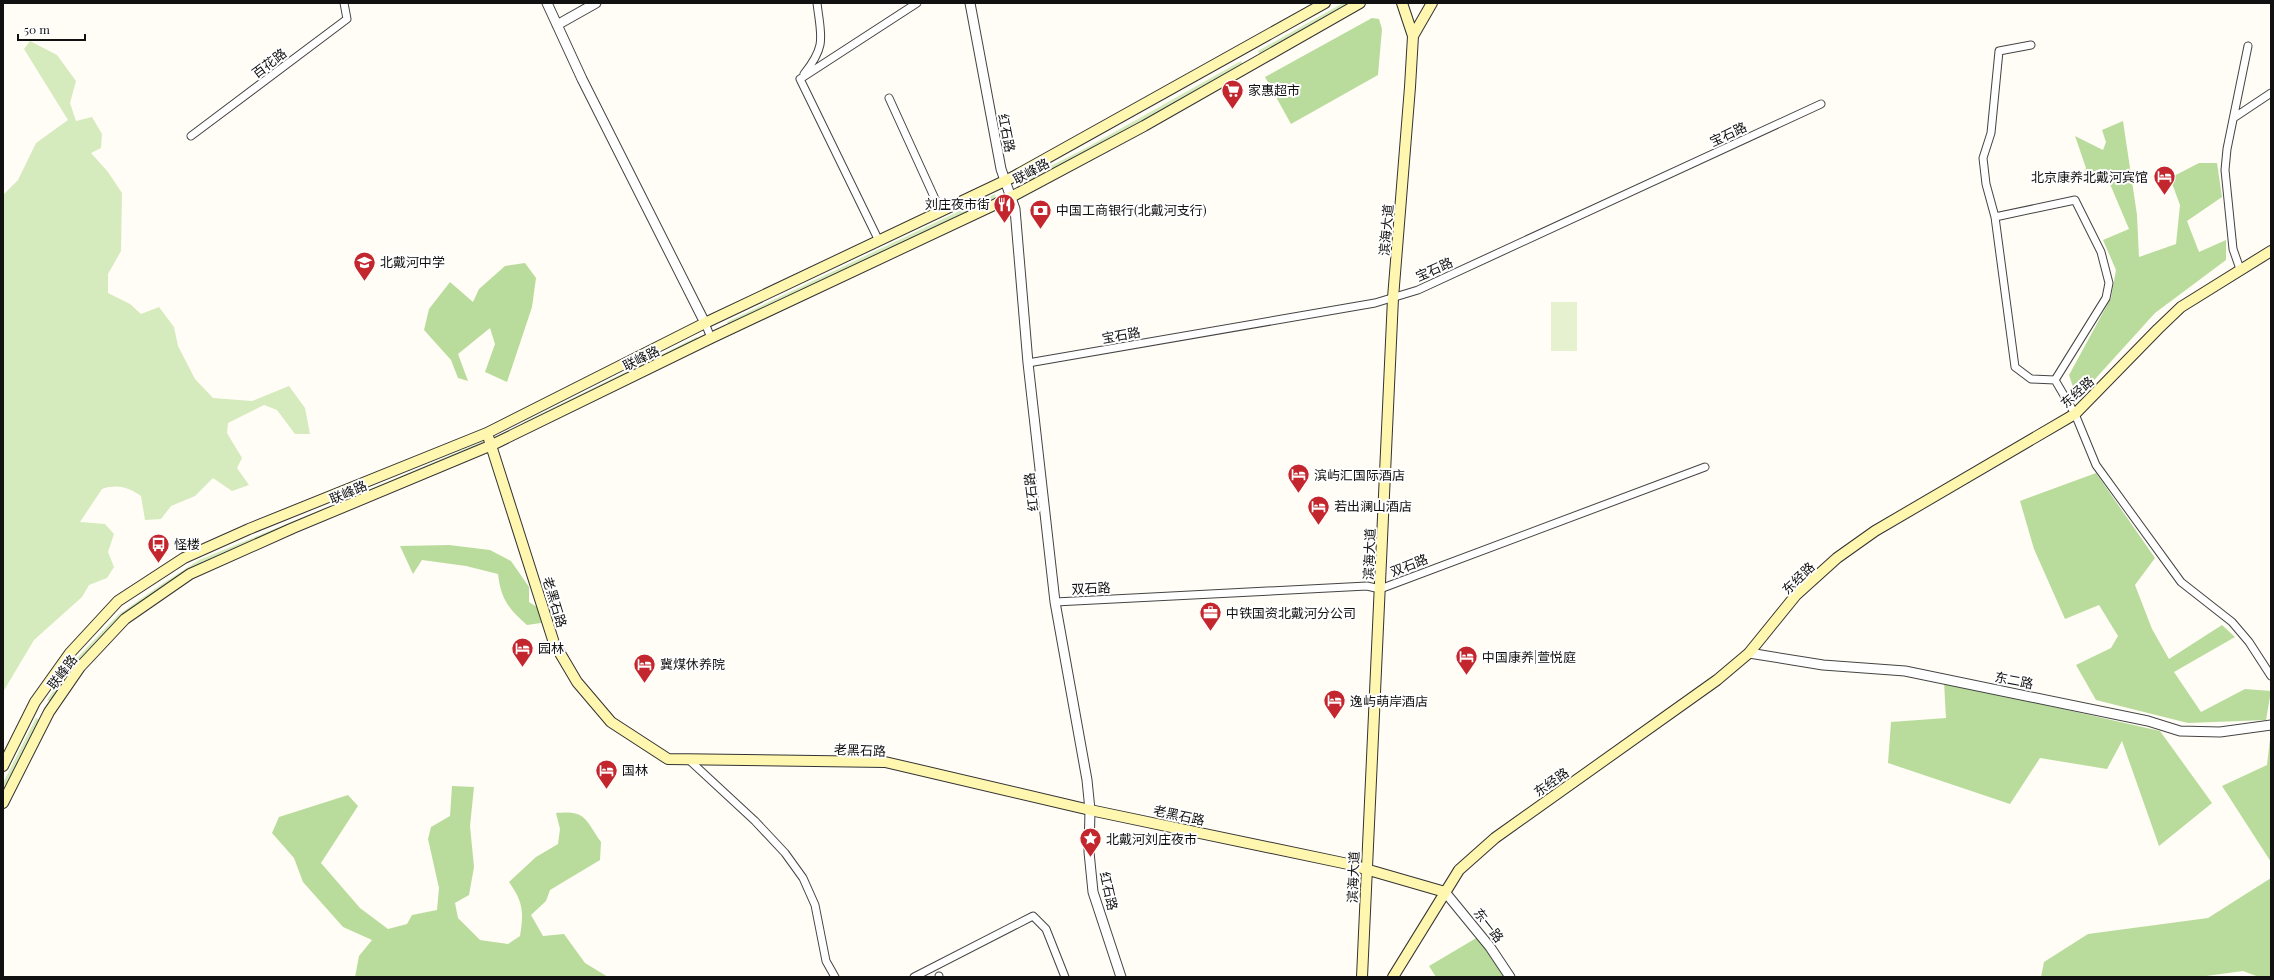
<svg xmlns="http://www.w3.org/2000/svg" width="2274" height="980" font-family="'Playfair Display','Noto Sans SC',serif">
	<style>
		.green { fill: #d5ebbd }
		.forest { fill: #b9dc9c }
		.pitch { fill: #e6f2cf }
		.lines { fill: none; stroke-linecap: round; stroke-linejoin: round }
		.minor-casing { stroke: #444; stroke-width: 9 }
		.tertiary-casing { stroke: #444; stroke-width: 11 }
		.secondary-casing { stroke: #333; stroke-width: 12 }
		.minor { stroke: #fff; stroke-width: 7 }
		.tertiary { stroke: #fff; stroke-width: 9 }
		.secondary { stroke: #fff6b0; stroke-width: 10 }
		.labels { text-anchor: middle; stroke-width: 4; stroke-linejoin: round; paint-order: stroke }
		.street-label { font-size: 13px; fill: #111; stroke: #fff }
		.poi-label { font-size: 13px; fill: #111; stroke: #fff; text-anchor: start }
	</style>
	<rect width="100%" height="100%" fill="#fffdf5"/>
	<path class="green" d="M1343,3h11l-94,53 -2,-5z
		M30,41l27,14 19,26 -6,22 6,18 16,-4 10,17 -1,14 -10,5 17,19 14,21 -1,58 -13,23v19l22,11 11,10 18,-7 15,20 4,19 17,33 18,19 39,3 37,-15 16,22 5,26h-15l-18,-24 -13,-5 -36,18 -1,10 15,25 -5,10 12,17 -17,6 -19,-13 -18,18 -24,10 -10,13 -16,1 -4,-24c-13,-9 -24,-12 -39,-7l-22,33 25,2 9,10 -6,18 6,15 -7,11 -18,7 -7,12 -48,43 -31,52v-497l15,-15 18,-37 32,-23 -44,-71z
		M1241,61l2,4 -155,87 -61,30 -2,-3 61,-31z
		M995,194l1,4 -267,128 -2,-4z
		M697,337l1,3 -173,86 -1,-4z
		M484,441l1,4 -130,55 -1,-4z
		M330,506l1,4 -82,33 -128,76 -70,83 -4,-2 30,-42 41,-43 44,-31 37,-24z
		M36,718l4,2 -37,73v-10z"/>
	<path class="forest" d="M1372,18l7,1 3,10 -4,46 -87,49 -26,-47z
		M2123,121l14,94 2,42 37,-13 4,-39 -10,-27 29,-15h18l5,34 -35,24 12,31 27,-12v20l-71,53 -78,86 -8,-24 42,-77 5,-28 -13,-30 26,-11 -22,-52 -26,4 5,-13 -11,-32 28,14 3,-8 -4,-12z
		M525,263l11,15 -4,29 -25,75 -22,-10 10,-28 -5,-16 -32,26 10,27 -10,-3 -7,-18 -27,-30 5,-21 21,-27 23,20 6,-13 26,-23z
		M2096,473l59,85 -20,27 17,44 17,30 53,-34 13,12 -61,35 27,40 44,-23 26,2 -5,29 -78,3 -92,-23 -20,-35 35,-17 7,-12 -19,-31 -34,14 -31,-70 -14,-48z
		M449,545l41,5 21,11 18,26v15l11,7 1,14 -14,2c-18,-16 -26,-25 -29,-51l-32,-8 -44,-6 -9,14 -13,-28z
		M1944,682l216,49 52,72 -53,43 -37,-105 -15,28 -67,-11 -30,46 -122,-41 3,-41 55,-4z
		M2271,731v131l-49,-76 45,-21z
		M452,786l22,1 -4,39 4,41 -5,28 -14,8 3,15 22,22 28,4 12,-8c4,-25 3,-34 -11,-54l27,-25 22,-13 2,-15 -4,-16c30,-3 29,6 45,29l-1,18 -50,30 -4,11 -15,14 12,21 21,-2 21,29 23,14h-253l4,-21 13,-16 -29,-13 -40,-45 -9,-24 -22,-25 7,-16 69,-22 10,11 -37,57 39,45 28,21 19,-5 5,-9 25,-5 2,-22 -11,-49 3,-12 19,-11z
		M2271,878v99h-12l-16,-6 -44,6h-158l3,-15 44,-28 120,-16z
		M1478,937l27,40h-69l-7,-11z"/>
	<path class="pitch" d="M1551,302h26v49h-26z"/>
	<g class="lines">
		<defs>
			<path id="minor" d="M2031,45l-32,6 -8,82 -8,25 3,26 9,33 20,150 16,12 24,1
				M804,74c23,-29 17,-37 13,-71
				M889,98l52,114
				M2235,117l36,-24
				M191,136l156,-117 -3,-16
				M1995,217l80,-17 26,52 8,31 -3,15 -51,82 20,34 21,51 85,117 51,40 17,20 22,34
				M879,241l-79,-162 117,-76
				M2240,269l-7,-20 -8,-79 2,-21 21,-103
				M705,323l6,15
				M1028,363l347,-60 43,-13 403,-186
				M1055,602l312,-16 13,3 325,-122
				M688,759l67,62 30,32 18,25 12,27 11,56 9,16
				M939,976v1
				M914,977l119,-61 13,13 19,48"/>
			<path id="tertiary" d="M547,3l35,76 123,244
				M970,3l31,166 14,40 13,154 27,239 32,178 3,30 -1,42 4,40 28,85
				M557,25l39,-22
				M1749,653l74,12 82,6 243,50 32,10 40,1 51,-7
				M1445,892l45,55 20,30"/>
			<path id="secondary" d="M1413,36l19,-33
				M489,439l65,204 23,39 34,40 57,37 217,3 205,48 258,54 97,28
				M3,766l32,-64 35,-49 48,-52 66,-43 65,-29 238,-96 218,-110 308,-146 312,-174
				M3,803l46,-91 31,-45 45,-48 65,-45 103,-46 199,-83 219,-107 300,-141 133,-71 216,-123
				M1362,977l31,-679 17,-211 3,-51 -11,-33
				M1393,977l66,-107 36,-32 222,-158 32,-27 47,-58 41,-37 38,-27 200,-117 83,-85 23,-22 90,-56"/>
		</defs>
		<use href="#minor" class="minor-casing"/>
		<use href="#tertiary" class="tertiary-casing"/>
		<use href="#secondary" class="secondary-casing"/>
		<use href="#minor" class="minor"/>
		<use href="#tertiary" class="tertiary"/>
		<use href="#secondary" class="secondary"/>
	</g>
	<defs>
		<symbol id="supermarket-pin" viewBox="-11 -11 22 30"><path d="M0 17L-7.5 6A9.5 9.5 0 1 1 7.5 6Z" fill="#c4262e" stroke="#fff"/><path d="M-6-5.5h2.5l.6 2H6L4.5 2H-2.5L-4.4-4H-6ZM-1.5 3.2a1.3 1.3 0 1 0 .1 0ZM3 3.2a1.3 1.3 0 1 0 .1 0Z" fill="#fff"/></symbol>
		<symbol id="hotel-pin" viewBox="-11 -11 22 30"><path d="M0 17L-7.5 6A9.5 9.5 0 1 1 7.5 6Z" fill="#c4262e" stroke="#fff"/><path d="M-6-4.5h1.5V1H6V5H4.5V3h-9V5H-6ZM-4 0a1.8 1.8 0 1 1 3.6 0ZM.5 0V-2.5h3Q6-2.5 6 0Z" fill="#fff"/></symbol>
		<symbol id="restaurant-pin" viewBox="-11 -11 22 30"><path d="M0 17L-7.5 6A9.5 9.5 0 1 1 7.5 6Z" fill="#c4262e" stroke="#fff"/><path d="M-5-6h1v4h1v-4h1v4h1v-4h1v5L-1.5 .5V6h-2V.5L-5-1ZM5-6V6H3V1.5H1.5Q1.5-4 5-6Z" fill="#fff"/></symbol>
		<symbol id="bank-pin" viewBox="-11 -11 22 30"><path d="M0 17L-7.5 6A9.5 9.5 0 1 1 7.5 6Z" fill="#c4262e" stroke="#fff"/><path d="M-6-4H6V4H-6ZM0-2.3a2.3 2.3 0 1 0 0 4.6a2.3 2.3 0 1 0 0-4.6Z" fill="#fff"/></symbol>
		<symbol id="school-pin" viewBox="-11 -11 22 30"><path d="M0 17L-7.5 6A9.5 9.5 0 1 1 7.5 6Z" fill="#c4262e" stroke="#fff"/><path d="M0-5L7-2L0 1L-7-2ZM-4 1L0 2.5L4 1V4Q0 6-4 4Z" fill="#fff"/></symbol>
		<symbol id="bus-pin" viewBox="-11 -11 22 30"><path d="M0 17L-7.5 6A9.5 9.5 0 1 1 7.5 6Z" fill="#c4262e" stroke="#fff"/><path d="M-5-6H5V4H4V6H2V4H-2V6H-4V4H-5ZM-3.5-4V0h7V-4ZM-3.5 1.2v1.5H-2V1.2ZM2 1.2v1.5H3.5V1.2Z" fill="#fff"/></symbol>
		<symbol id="office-pin" viewBox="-11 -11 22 30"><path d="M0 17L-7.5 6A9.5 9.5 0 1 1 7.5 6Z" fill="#c4262e" stroke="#fff"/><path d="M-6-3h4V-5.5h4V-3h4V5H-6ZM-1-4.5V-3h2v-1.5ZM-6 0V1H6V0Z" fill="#fff"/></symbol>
		<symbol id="sight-pin" viewBox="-11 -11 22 30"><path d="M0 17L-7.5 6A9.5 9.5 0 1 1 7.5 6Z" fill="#c4262e" stroke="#fff"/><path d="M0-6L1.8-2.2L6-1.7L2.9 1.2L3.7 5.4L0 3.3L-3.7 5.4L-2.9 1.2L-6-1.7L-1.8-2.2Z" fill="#fff"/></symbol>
	</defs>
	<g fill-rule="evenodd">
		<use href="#supermarket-pin" x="1220" y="78" width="25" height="34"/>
		<use href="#hotel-pin" x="2152" y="164" width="25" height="34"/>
		<use href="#restaurant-pin" x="992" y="192" width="25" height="34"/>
		<use href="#bank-pin" x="1028" y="198" width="25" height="34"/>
		<use href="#school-pin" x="352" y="250" width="25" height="34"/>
		<use href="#hotel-pin" x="1286" y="462" width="25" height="34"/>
		<use href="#hotel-pin" x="1306" y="494" width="25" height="34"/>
		<use href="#bus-pin" x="146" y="532" width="25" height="34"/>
		<use href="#office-pin" x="1198" y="600" width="25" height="34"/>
		<use href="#hotel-pin" x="510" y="636" width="25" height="34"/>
		<use href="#hotel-pin" x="1454" y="644" width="25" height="34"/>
		<use href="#hotel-pin" x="632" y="652" width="25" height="34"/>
		<use href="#hotel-pin" x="1322" y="688" width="25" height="34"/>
		<use href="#hotel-pin" x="594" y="758" width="25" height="34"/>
		<use href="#sight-pin" x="1078" y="826" width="25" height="34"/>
	</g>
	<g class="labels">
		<g class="street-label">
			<text transform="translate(269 63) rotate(-37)" y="5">百花路</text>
			<text transform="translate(1007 133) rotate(79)" y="5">红石路</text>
			<text transform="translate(1728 134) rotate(-25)" y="5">宝石路</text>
			<text transform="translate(1031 171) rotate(-28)" y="5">联峰路</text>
			<text transform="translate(1386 230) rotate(-85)" y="5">滨海大道</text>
			<text transform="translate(1434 269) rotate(-24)" y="5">宝石路</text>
			<text transform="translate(1121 335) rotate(-10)" y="5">宝石路</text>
			<text transform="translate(641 358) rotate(-26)" y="5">联峰路</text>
			<text transform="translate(2077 392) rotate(-42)" y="5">东经路</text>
			<text transform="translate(348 492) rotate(-23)" y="5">联峰路</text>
			<text transform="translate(1031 492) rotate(-97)" y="5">红石路</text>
			<text transform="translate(1369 554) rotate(-88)" y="5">滨海大道</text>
			<text transform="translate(1409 565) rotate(-21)" y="5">双石路</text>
			<text transform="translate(1798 578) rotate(-44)" y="5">东经路</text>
			<text transform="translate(1091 588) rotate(-3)" y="5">双石路</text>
			<text transform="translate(555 602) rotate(73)" y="5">老黑石路</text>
			<text transform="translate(62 672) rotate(-53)" y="5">联峰路</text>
			<text transform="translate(2014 680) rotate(11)" y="5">东二路</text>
			<text transform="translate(860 750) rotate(2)" y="5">老黑石路</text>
			<text transform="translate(1551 782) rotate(-35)" y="5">东经路</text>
			<text transform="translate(1179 815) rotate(12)" y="5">老黑石路</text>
			<text transform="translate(1353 877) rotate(-88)" y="5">滨海大道</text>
			<text transform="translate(1109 891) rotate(77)" y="5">红石路</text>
			<text transform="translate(1489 925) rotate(52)" y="5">东一路</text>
		</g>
		<g class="poi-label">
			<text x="1248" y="95">家惠超市</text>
			<text x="2148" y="182" text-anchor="end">北京康养北戴河宾馆</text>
			<text x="990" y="209" text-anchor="end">刘庄夜市街</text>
			<text x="1056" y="215">中国工商银行(北戴河支行)</text>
			<text x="380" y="267">北戴河中学</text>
			<text x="1314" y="480">滨屿汇国际酒店</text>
			<text x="1334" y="511">若出澜山酒店</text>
			<text x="174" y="549">怪楼</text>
			<text x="1226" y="618">中铁国资北戴河分公司</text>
			<text x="538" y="653">园林</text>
			<text x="1482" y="662">中国康养|萱悦庭</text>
			<text x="660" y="669">冀煤休养院</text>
			<text x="1350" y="706">逸屿萌岸酒店</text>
			<text x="622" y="775">国林</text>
			<text x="1106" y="844">北戴河刘庄夜市</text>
		</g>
	</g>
	<rect width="2274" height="980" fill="none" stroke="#111111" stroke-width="8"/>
	<path d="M18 34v6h67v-6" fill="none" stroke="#111111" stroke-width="2"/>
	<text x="24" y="34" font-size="12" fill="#111111" stroke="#ffffff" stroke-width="3" paint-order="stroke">50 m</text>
</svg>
